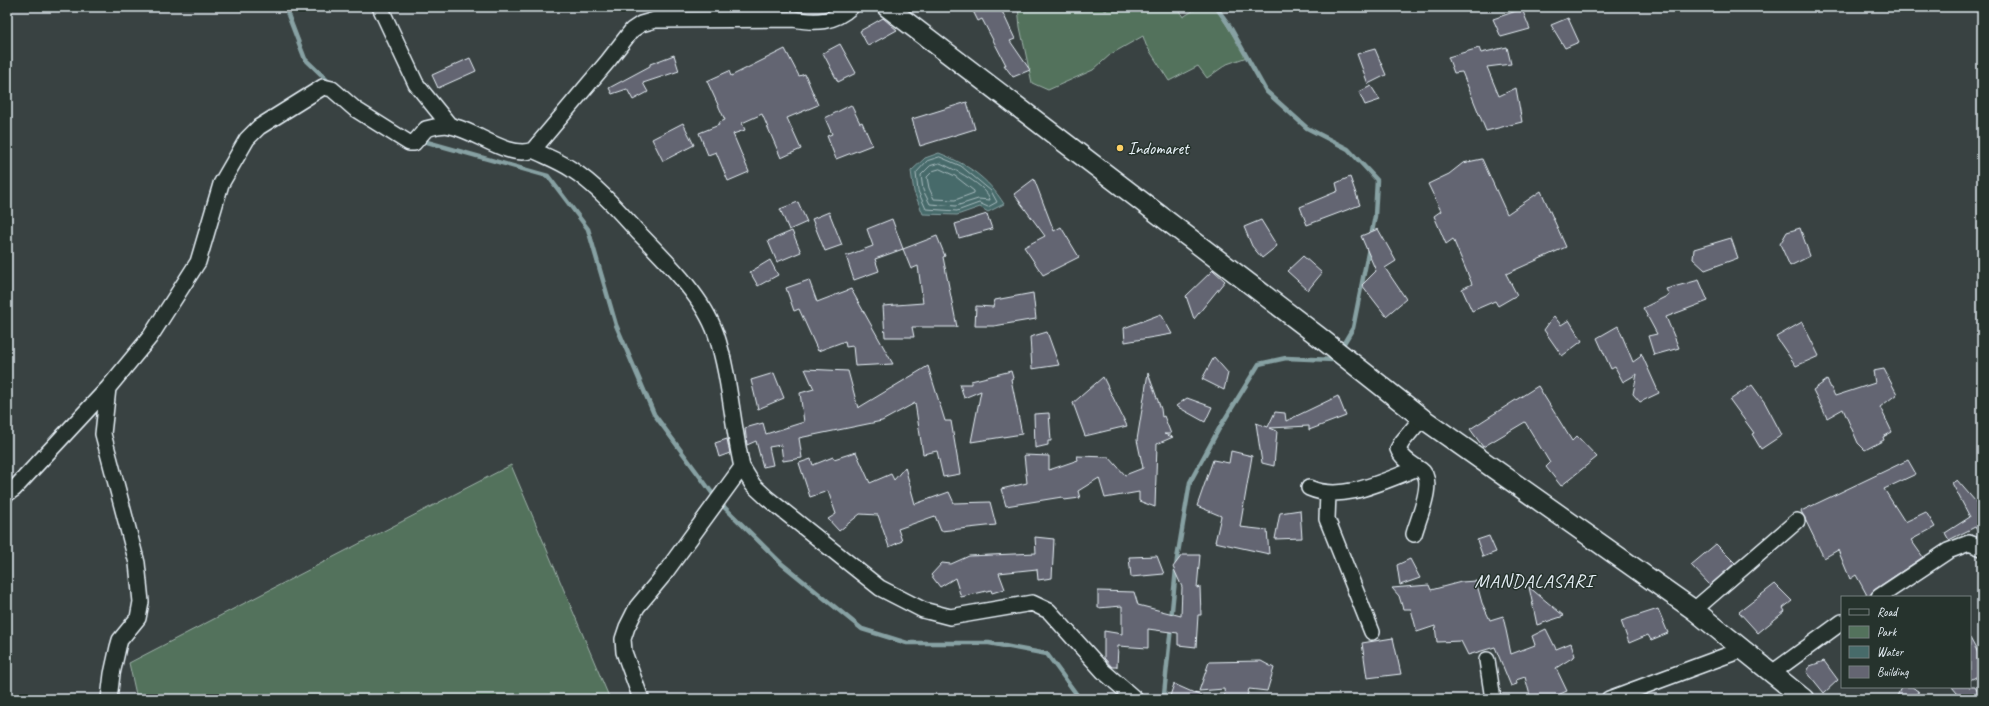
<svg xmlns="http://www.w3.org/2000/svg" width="1989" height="706" font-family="Caveat,sans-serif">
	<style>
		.green { fill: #53725c; stroke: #9eb2aa }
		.water { fill: #476b6a; stroke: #87a1a3 }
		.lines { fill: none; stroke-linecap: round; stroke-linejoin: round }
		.shore { stroke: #a8bbbf; stroke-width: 1 }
		.stream { stroke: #87a1a3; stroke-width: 4.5 }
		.building { fill: #646572; stroke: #e8f1f8 }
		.minor-casing { stroke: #e8f1f8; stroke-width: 18 }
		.major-casing { stroke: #e8f1f8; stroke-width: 22 }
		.minor { stroke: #26332d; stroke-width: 15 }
		.major { stroke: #26332d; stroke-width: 19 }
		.poi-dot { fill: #ffd166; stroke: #26332d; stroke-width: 1.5 }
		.labels { text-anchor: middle; stroke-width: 3; stroke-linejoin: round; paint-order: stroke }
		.poi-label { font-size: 17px; fill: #e8f1f8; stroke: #26332d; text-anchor: start }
		.quarter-label { font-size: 19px; letter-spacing: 1px; fill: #e8f1f8; stroke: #26332d }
	</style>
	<rect width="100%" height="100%" fill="#394242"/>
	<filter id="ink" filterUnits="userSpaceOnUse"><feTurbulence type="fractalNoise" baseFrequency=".025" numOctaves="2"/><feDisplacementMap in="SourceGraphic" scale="8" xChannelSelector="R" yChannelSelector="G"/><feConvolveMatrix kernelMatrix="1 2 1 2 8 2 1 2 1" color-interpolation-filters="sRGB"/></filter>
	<g filter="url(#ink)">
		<path class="green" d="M1018,7h82l6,4 3,-4h68l6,10 16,-10h16l32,50 -20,7 -20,14 -9,-12 -29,15 -23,-36 -3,-9 -32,18 -18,16 -45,20 -16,-7 -12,-56z
			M511,465l99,234h-473l-8,-36z"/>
		<path class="water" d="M939,153c28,11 49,25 65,51l-16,8 -8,-5 -23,8 -34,-1 -9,-22 -3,-21 14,-13z"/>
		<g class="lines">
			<path class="shore" d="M940,157l21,9 30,25 6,11 -9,5 -9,-4 -22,8 -31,-2 -8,-18 -2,-18 11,-12z
				M940,163c12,5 48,23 50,37l-12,-1 -22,7 -26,-2 -7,-14 -2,-15 9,-9z
				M940,169l15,7 19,15v2l-19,7 -21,-1 -5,-11 -2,-11 6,-6z"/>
			<path class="stream" d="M285,7l20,52 25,24
				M1216,7l13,18 37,66 41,37 41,21 29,31 -2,36 -4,21
				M420,140l128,36 40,53 28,96 38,89 64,87 64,63 80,65 45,14h82l58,11 33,45
				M1341,348l12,-20 16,-80
				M1171,620l6,-61 13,-77 30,-55 39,-63 27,-6 48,2 2,-4
				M1165,699l-1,-5 7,-67"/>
		</g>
		<path class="building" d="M971,7h39l-8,4 13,28 -5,2 20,29 -17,7 -9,-12h2l-24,-46 -4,2z
			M1522,9l8,20 -29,8 -8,-18z
			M883,18l14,12 -29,16 -8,-15z
			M1568,18l11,24 -14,6 -14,-23z
			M840,44l16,29 -18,9 -15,-29z
			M1507,47l4,17 -24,3 12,29 17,-8 6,34 -36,9 -24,-59 -8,1 -6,-16 31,-9 2,5z
			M785,49l14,27 6,-2 13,31 -31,13 14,31 -20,9 -19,-44 -20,9 3,7 -12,4 16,38 -21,9 -12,-29 -8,3 -9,-22 20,-8 -1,-2 7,-3 -18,-39 22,-10 2,5z
			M1375,49l11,26 -18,9 -11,-30z
			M674,55l5,16 -36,12 5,9 -15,8 -6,-11 -15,5 -3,-6 41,-22v-2z
			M470,58l6,13 -38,17 -6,-13z
			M1371,86l9,14 -15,5 -6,-13z
			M967,102l8,27 -55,17 -8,-27z
			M851,105l9,18 2,-1 10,23 -36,14 -9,-23 5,-2 -7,-16z
			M683,123l11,22 -31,16 -11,-22z
			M1482,159l25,55 34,-23 25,56 -60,27 11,21 -19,11 -3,-5 -23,10 -10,-22 10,-5 -19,-45 -7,5 -12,-28 7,-5 -13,-27 21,-10 14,-11z
			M1350,177l10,28 -53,20 -7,-18 38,-16 -2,-8z
			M1034,179l20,52 7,-4 18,30 -36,18 -19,-28 21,-11 -31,-42z
			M798,202l9,20 -18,8 -9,-21z
			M829,212l13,33 -17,6 -13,-32z
			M987,214l5,15 -33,9 -4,-14z
			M892,219l11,30 -28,10 4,12 -25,9 -8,-24 27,-10 -6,-17z
			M1261,220l16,26 -15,12 -10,-12 -8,-19z
			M1800,228l10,28 -20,10 -10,-22 7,-12z
			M1378,229l18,32 -11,7 21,31 -20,17 -24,-31 14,-14 -15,-35z
			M792,231l9,21 -24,10 -9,-21z
			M937,236l8,20 -2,1 14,70h-45l2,10h-29l-2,-31 40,-3 -5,-37 -7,3 -8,-20z
			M1731,238l7,20 -33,12 -12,-11 1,-10z
			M1303,256l19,17 -14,17 -21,-19z
			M770,260l8,15 -20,11 -8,-14z
			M1213,270l12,11 -31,38 -8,-23z
			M809,280l8,22 34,-13 42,75 -38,2 -2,-20 -7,1 -1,-6 -27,10 -19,-42 -5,2 -8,-23z
			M1699,280l9,21 -42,16 13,31 -25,7 -6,-19 9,-2 -14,-26 26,-13 -3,-6z
			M1033,293l3,26 -42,7h-19l1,-20 17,1 2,-7z
			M1161,314l11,20 -47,8 -1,-14z
			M1554,316l7,9 8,-5 13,21 -20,15 -18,-26z
			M1802,322l17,34 -23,10 -20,-29z
			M1618,326l15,36 7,-5 1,-4 18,40 -19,9 -7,-8 4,-20 -14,8 -8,-15 -4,2 -14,-31z
			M1047,332l12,33 -27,4 -2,-32z
			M1214,357l14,16 -4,17 -22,-11z
			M928,366l17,55h6l9,53 -17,3 -6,-26 -14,3 -8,-51 -33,18 -83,17 3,20 -19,3 -2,-16 -12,2 4,18 -10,2 -7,-26 -9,4 -2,-17 18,-5 3,11 38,-12 -4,-29 14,-4 -9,-20 43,2 10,37z
			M1884,369l13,25 -17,13 12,25 -9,5 1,3 -19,10 -7,-7 -15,-34 -16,9 -14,-28 14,-10 8,16 40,-13 -2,-12z
			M1011,371l2,7 -2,1 11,55 -51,8 10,-51 -17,7 -4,-14h11v-3z
			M774,373l10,25 -26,11 -7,-29z
			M1148,373l13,36 1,8 2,-1 7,18h-7l9,3 -16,7 -2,63 -16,-6v-9l-34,6 -6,-20 -21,13 2,7 -16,2 -2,-3 -56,9 -5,-17 26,-6 -3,-28 25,1v14l29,-10 -1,-4 32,1 16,18 18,-7 -6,-28z
			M1103,377l24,49 -42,10 -12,-33z
			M1752,385l13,18 17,32 -21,14 -9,-15 2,-1 -24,-33z
			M1538,386l34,55 5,-5 20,21 -36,29 -15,-19 4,-4 -25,-41 -42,25 -13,-18z
			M1338,396l8,20 -37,14v-4l-39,2 7,3 -3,35 -12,-3 -6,-40 12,4 7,-15 10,1 1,8z
			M1187,398l25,9 -7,15 -29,-16z
			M1049,413l2,28h-3v4l-13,3 -1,-34z
			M727,439l3,14 -11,4 -4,-14z
			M1231,451l21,5 -12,71 27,3 2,24 -54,-12 6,-26 -24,-10 16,-46 16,3z
			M856,452l14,31 21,-9 3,6 11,-13 10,37 34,-12 5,11 36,-1 6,23 -55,6 -6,-15 -37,13 4,12 -13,6 -11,-32 -18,-1 -21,17 -11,-12 8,-5 -8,-23 -18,6 -11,-34 12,-4 2,6 20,-8 1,2z
			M1908,460l8,14 -32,15 21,33 21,-10 9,15 -24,13 12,17 -49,33 -6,7 -12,-22 -6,4 -12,-29 -14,8 -23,-47z
			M1957,480l25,29v29l-7,-11 -26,13 -4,-7 25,-16 -18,-34z
			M1300,510l2,28 -27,1 5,-26z
			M1489,536l7,16 -13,5 -6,-17z
			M1035,537l19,2 -2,39 -14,2 -1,-11 -38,4 6,16 -13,4 -1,-3 -30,7 -6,-19 -15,9 -9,-12 11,-12 9,1 18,-8 67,-3z
			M1716,544l19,19 -25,22 -19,-20z
			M1182,555h18l-3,33 3,-1 1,28h-3l-2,32 -18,-2v-12l-30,-4v19l-30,-2 -1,21h-5l-8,-9v-27l18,3v-28l-24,2v-17l36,1 4,13 43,11 1,-29 -9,-20z
			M1157,556l7,18 -33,3 -2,-20z
			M1410,559l10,19 -20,7 -3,-20z
			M1476,581l6,22 8,17 13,-4 8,38 24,-9 -3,-9 14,-7 10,20 15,-6 4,13 -19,12 11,23 -7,3 1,5h-30l-6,-22 -9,3 1,4 -6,2 -16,-39 -27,8 -7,-14 -24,1 -2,-16 -18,6 -6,-23h-8l-4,-13 -7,-8 37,-3 2,5 30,-8z
			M1775,584l17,17 -9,7 2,3 -27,22 -19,-21z
			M1529,587l35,29 -27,9z
			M1658,609l10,24 -17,7 -3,-5 -19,8 -8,-22z
			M1393,638l8,36 -34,4 -5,-35z
			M1970,638l12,22v14l-12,6z
			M1261,661l13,7 -7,23 -18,-2 -3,10h-21l-1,-10 -25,2 10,-29z
			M1824,661l14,19 -14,13 -17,-21 3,-6z
			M1174,684l34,15h-32l-6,-3z
			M1901,687h11l7,4 -4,8h-19z
			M1952,687h23l7,12h-20z"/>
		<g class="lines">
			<defs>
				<path id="minor" d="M380,7l36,77 34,42
					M533,150c12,6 26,11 38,19 25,16 46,40 66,62 27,28 66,65 79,103 14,42 16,90 26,133l-80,110 -25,30 -10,20 -4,12 1,13 17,47
					M108,388l-5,46 34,129 4,39 -3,16 -18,22 -2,7 -6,27 -3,25
					M742,467l11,18 14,13 113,90 43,22 27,7 82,-14 17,8 54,60 32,28
					M1309,488c34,15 76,-8 109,-20
					M1328,493l-1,26 45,113
					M7,494l7,-5 94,-101 42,-51 48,-75 23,-78 26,-45 12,-12 64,-40 9,2 23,20 54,34h5l12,-14c7,-2 18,-5 25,-3 24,4 58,34 82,24l75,-89 24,-31 9,-6 14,-4 138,-1c22,4 41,4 58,-12
					M1414,534c4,-15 22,-54 7,-64 -9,-6 -19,-11 -23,-21l4,-7 20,-24
					M1879,597l69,-46 21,-8 13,5
					M1694,610l103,-89
					M1487,660l6,39
					M1772,673l70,-51
					M1609,699l135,-50"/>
				<path id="major" d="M887,7l431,329 104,82 272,192 110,89"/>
			</defs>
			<use href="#minor" class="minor-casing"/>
			<use href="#major" class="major-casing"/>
			<use href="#minor" class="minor"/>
			<use href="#major" class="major"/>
		</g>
	</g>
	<circle class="poi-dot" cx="1120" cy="148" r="4"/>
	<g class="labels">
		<g class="poi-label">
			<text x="1128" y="154">Indomaret</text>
		</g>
		<g class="quarter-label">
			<text x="1534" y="587">MANDALASARI</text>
		</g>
	</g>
	<rect width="1989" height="706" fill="none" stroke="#26332d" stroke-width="24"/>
	<rect x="12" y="12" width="1965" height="682" fill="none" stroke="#e8f1f8" stroke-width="1.5" filter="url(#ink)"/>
	<rect x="1841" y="596" width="130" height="92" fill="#26332d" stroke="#747f7e"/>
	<rect x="1849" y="609" width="20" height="6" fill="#26332d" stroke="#747f7e"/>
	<text x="1877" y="616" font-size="12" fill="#e8f1f8">Road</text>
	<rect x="1849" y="626" width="20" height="12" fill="#53725c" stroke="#747f7e"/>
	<text x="1877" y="636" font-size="12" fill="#e8f1f8">Park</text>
	<rect x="1849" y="646" width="20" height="12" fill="#476b6a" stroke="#747f7e"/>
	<text x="1877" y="656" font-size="12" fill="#e8f1f8">Water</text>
	<rect x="1849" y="666" width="20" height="12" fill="#646572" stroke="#747f7e"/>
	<text x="1877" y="676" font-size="12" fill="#e8f1f8">Building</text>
</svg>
